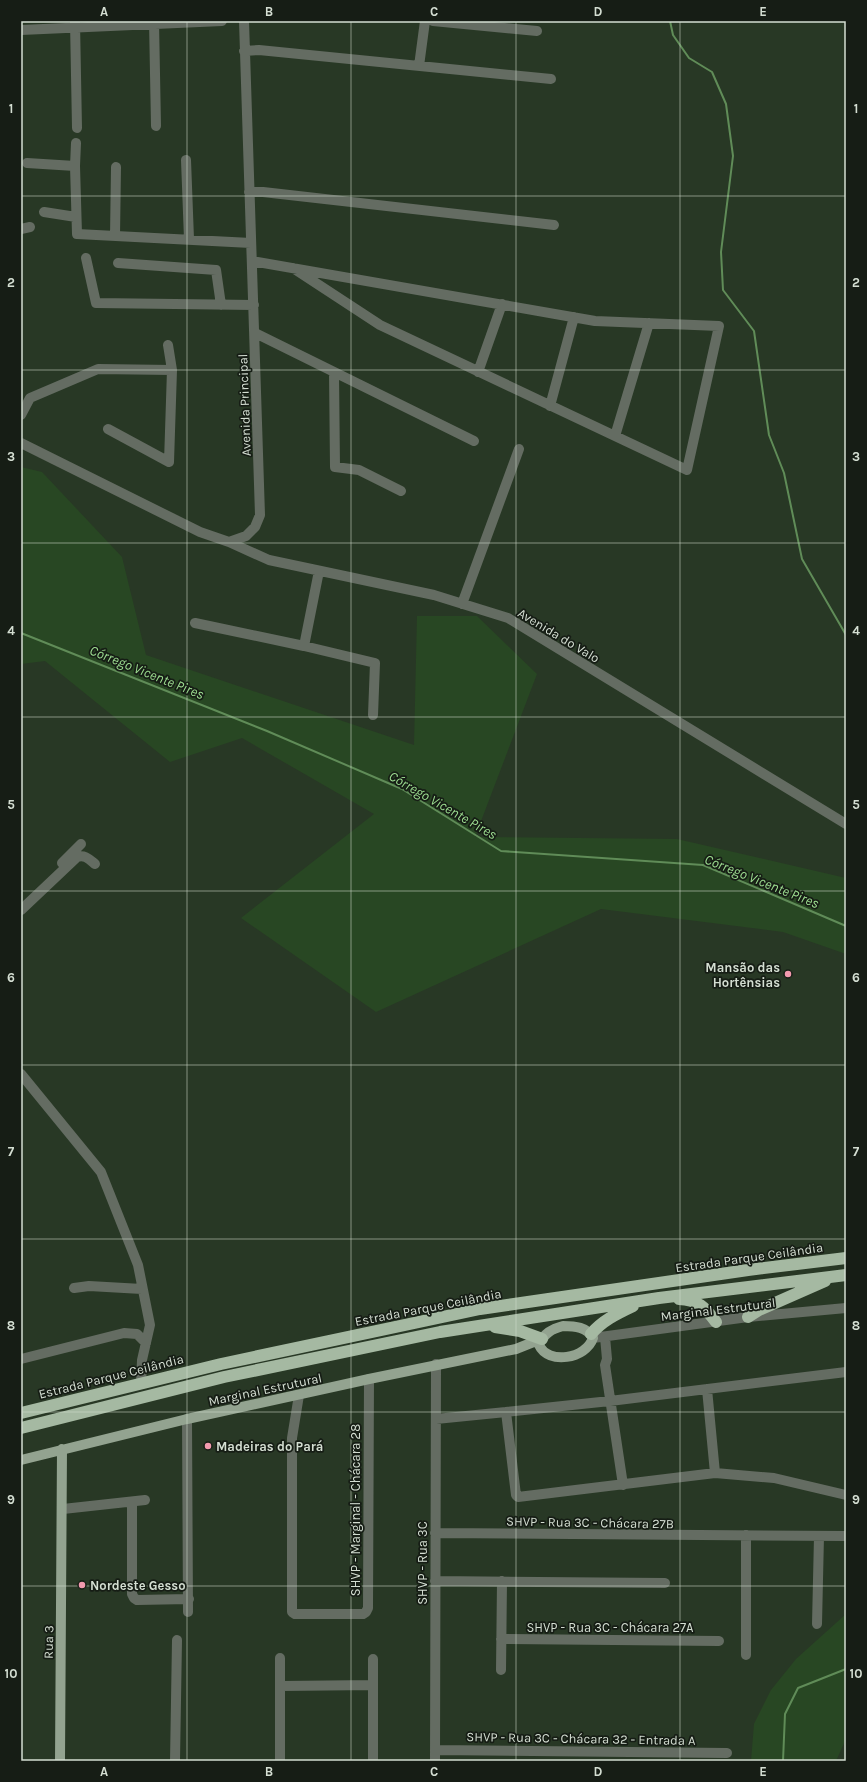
<svg xmlns="http://www.w3.org/2000/svg" width="867" height="1782" font-family="Karla,sans-serif">
	<style>
		.green { fill: #284723 }
		.lines { fill: none; stroke-linecap: round; stroke-linejoin: round }
		.stream { stroke: #608c58; stroke-width: 2 }
		.minor { stroke: #646c62; stroke-width: 10 }
		.major { stroke: #93a390; stroke-width: 10 }
		.highway { stroke: #a5b9a2; stroke-width: 12 }
		.grid { fill: none; stroke: #d4ded2; stroke-width: 1; stroke-opacity: 0.55 }
		.poi-dot { fill: #f29aae; stroke: #161d15; stroke-width: 1.5 }
		.labels { text-anchor: middle; stroke-width: 3.5; stroke-linejoin: round; paint-order: stroke }
		.street-label { font-size: 13px; fill: #d4ded2; stroke: #161d15 }
		.poi-label { font-size: 13px; font-weight: bold; fill: #d4ded2; stroke: #161d15; text-anchor: start }
		.water-label { font-size: 14px; font-style: italic; fill: #9cdc90; stroke: #161d15 }
		.neatline { fill: none; stroke: #d4ded2; stroke-width: 1.5 }
		.grid-label { font-size: 13px; text-anchor: middle; font-weight: bold; fill: #d4ded2 }
	</style>
	<rect width="100%" height="100%" fill="#283825"/>
	<path class="green" d="M21,467l21,5 80,85 24,98 268,90 3,-129h60l60,58 -62,163 202,2 169,39v76l-63,-22 -182,-23 -225,103 -135,-94 133,-104 -132,-76 -72,24 -125,-101 -24,3z
		M846,1614v125l-10,22h-85l3,-37 17,-34 25,-31z"/>
	<g class="lines">
		<path class="stream" d="M670,21l3,14 16,23 23,14 14,32 7,52 -12,96 2,38 31,41 15,104 15,38 18,86 44,76
			M21,633l246,98 135,58 99,62 202,14 143,61
			M783,1761l2,-47 13,-26 48,-19"/>
		<path class="minor" d="M154,21l2,105
			M433,21l104,10
			M75,22l2,106
			M21,30l201,-9
			M244,51l15,-1 292,29
			M419,66l6,-45
			M76,143l-1,23 2,68 174,9
			M186,160l3,79
			M27,163l48,3
			M249,192h14l291,33
			M44,212l32,5
			M21,229l9,-2
			M115,236l1,-69
			M86,258l10,45 158,2
			M252,261l343,60 124,5 -32,144 -307,-145 -87,-57
			M118,263l98,7 5,35
			M255,333l219,108
			M334,372l1,95 24,3 42,21
			M478,372l24,-68
			M550,406l24,-89
			M21,415l9,-17 68,-29 74,1
			M108,429l61,33 3,-92 -4,-25
			M615,436l34,-113
			M21,443l179,89 29,10 17,-6 9,-9 5,-12 -16,-494
			M229,542l40,18 165,35 74,23 338,206
			M462,604l57,-155
			M195,623l109,23 71,17 -2,52
			M304,646l15,-75
			M62,863l19,-19
			M21,910l56,-53c8,-3 13,3 18,7
			M21,1074l80,98 37,93 12,60 -8,35 -1,24
			M74,1288l15,-2 53,3
			M605,1337l2,22 -2,6 18,120
			M593,1338l155,-21 98,-9
			M21,1359l103,-26 13,1 9,9
			M846,1372l-236,29 -104,11 10,83 2,2 197,-24 59,5 72,17
			M707,1389l8,84
			M299,1395l-7,43v174l3,2h68l3,-2 2,-4 1,-229
			M187,1419l1,193
			M436,1419l70,-7
			M132,1503v91l2,4 3,2 52,-1
			M63,1509l82,-9
			M435,1533l411,3
			M746,1535v120
			M435,1581l230,2
			M817,1624l2,-88
			M501,1639l218,2
			M373,1659v102
			M501,1670l1,-89
			M281,1686l92,-1
			M435,1750l292,3
			M175,1761l2,-121
			M280,1761v-103
			M435,1761l1,-397"/>
		<path class="major" d="M563,1326c12,0 24,1 30,12 -7,21 -45,27 -54,7 5,-12 13,-16 24,-19z
			M21,1460l166,-41 182,-40 147,-30 25,-10
			M60,1761l2,-312"/>
		<path class="highway" d="M679,1299c19,1 26,8 37,23
			M748,1317l11,-7 66,-29
			M495,1327l25,4 22,8
			M591,1334c11,-13 25,-20 42,-28
			M21,1413l200,-49 259,-55 268,-39 98,-12
			M21,1428l203,-51 216,-45 219,-34 187,-23"/>
	</g>
	<path class="grid" d="M187,21v1740M351,21v1740M516,21v1740M680,21v1740M21,196h825M21,370h825M21,543h825M21,717h825M21,891h825M21,1065h825M21,1239h825M21,1412h825M21,1586h825"/>
	<g class="poi-dot">
		<circle cx="788" cy="974" r="4"/>
		<circle cx="208" cy="1446" r="4"/>
		<circle cx="82" cy="1585" r="4"/>
	</g>
	<g class="labels">
		<g class="street-label">
			<text transform="translate(244 405) rotate(-92)" y="5">Avenida Principal</text>
			<text transform="translate(559 635) rotate(31)" y="5">Avenida do Valo</text>
			<text transform="translate(749 1257) rotate(-8)" y="5">Estrada Parque Ceilândia</text>
			<text transform="translate(428 1307) rotate(-11)" y="5">Estrada Parque Ceilândia</text>
			<text transform="translate(718 1309) rotate(-7)" y="5">Marginal Estrutural</text>
			<text transform="translate(111 1376) rotate(-14)" y="5">Estrada Parque Ceilândia</text>
			<text transform="translate(265 1389) rotate(-12)" y="5">Marginal Estrutural</text>
			<text transform="translate(355 1510) rotate(-90)" y="5">SHVP - Marginal - Chácara 28</text>
			<text transform="translate(590 1522) rotate(1)" y="5">SHVP - Rua 3C - Chácara 27B</text>
			<text transform="translate(422 1563) rotate(-90)" y="5">SHVP - Rua 3C</text>
			<text x="610" y="1632">SHVP - Rua 3C - Chácara 27A</text>
			<text transform="translate(48 1642) rotate(-89)" y="5">Rua 3</text>
			<text transform="translate(581 1738) rotate(1)" y="5">SHVP - Rua 3C - Chácara 32 - Entrada A</text>
		</g>
		<g class="poi-label">
			<text x="780" y="972" text-anchor="end">Mansão das<tspan x="780" dy="15">Hortênsias</tspan></text>
			<text x="216" y="1451">Madeiras do Pará</text>
			<text x="90" y="1590">Nordeste Gesso</text>
		</g>
		<g class="water-label">
			<text transform="translate(147 672) rotate(22)" y="5">Córrego Vicente Pires</text>
			<text transform="translate(443 805) rotate(30)" y="5">Córrego Vicente Pires</text>
			<text transform="translate(762 881) rotate(22)" y="5">Córrego Vicente Pires</text>
		</g>
	</g>
	<rect width="867" height="1782" fill="none" stroke="#161d15" stroke-width="44"/>
	<rect x="22" y="22" width="823" height="1738" class="neatline"/>
	<g class="grid-label">
		<text x="104" y="16">A</text>
		<text x="269" y="16">B</text>
		<text x="434" y="16">C</text>
		<text x="598" y="16">D</text>
		<text x="763" y="16">E</text>
		<text x="11" y="113">1</text>
		<text x="856" y="113">1</text>
		<text x="11" y="287">2</text>
		<text x="856" y="287">2</text>
		<text x="11" y="461">3</text>
		<text x="856" y="461">3</text>
		<text x="11" y="635">4</text>
		<text x="856" y="635">4</text>
		<text x="11" y="809">5</text>
		<text x="856" y="809">5</text>
		<text x="11" y="982">6</text>
		<text x="856" y="982">6</text>
		<text x="11" y="1156">7</text>
		<text x="856" y="1156">7</text>
		<text x="11" y="1330">8</text>
		<text x="856" y="1330">8</text>
		<text x="11" y="1504">9</text>
		<text x="856" y="1504">9</text>
		<text x="11" y="1678">10</text>
		<text x="856" y="1678">10</text>
		<text x="104" y="1776">A</text>
		<text x="269" y="1776">B</text>
		<text x="434" y="1776">C</text>
		<text x="598" y="1776">D</text>
		<text x="763" y="1776">E</text>
	</g>
</svg>
